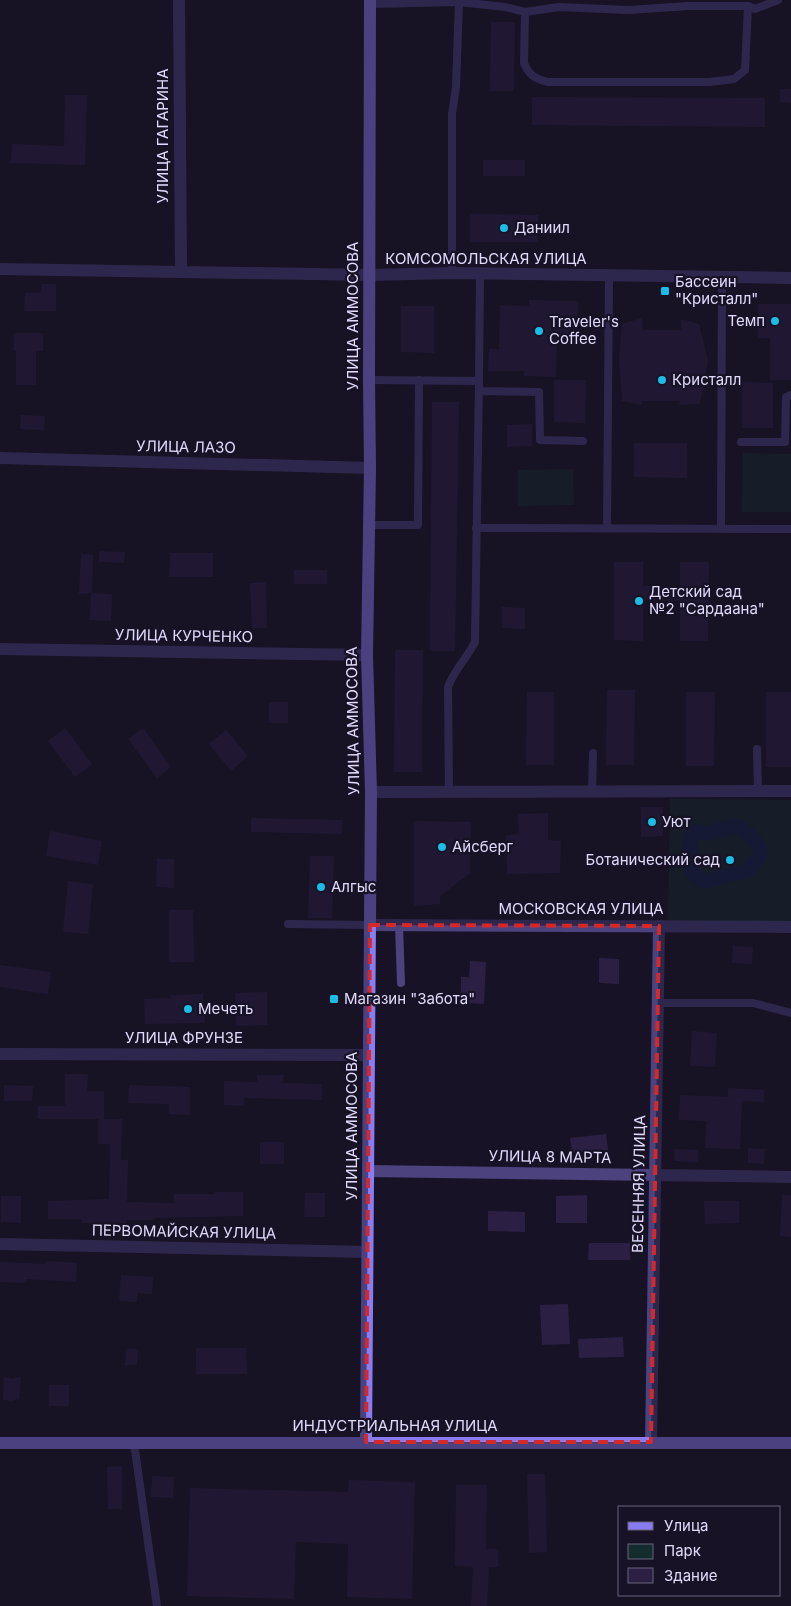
<svg xmlns="http://www.w3.org/2000/svg" width="791" height="1606" font-family="Inter,sans-serif">
	<style>
		.green { fill: #152c2e }
		.lines { fill: none; stroke-linecap: round; stroke-linejoin: round }
		.canal { stroke: #142246; stroke-width: 15 }
		.building { fill: #2b2044 }
		.lane { stroke: #4b427e; stroke-width: 8 }
		.street { stroke: #4b427e; stroke-width: 12 }
		.secondary { stroke: #8a7bf0; stroke-width: 12 }
		.marked { fill: none; stroke: #d62828; stroke-width: 4; stroke-dasharray: 10 6; stroke-linejoin: round }
		.poi-dot { fill: #1bbce6; stroke: #171225; stroke-width: 2 }
		.labels { text-anchor: middle; stroke-width: 4.5; stroke-linejoin: round; paint-order: stroke }
		.street-label { font-size: 15px; fill: #e1dafb; stroke: #171225 }
		.poi-label { font-size: 15px; fill: #e1dafb; stroke: #171225; text-anchor: start }
	</style>
	<rect width="100%" height="100%" fill="#171225"/>
	<path class="green" d="M743,453l48,1v58h-49z
		M573,469l1,36 -56,1v-36z
		M670,799l121,1v122l-123,-1z"/>
	<g class="lines">
		<path class="canal" d="M736,825c12,8 33,22 19,38 -4,5 -9,8 -16,10 -3,1 -7,1 -11,2 -10,2 -19,9 -30,3 -8,-5 -9,-15 -8,-24 0,-8 -1,-15 3,-22l18,1z"/>
	</g>
	<path class="building" d="M491,22h24l-1,69h-24z
		M780,89h11v14l-11,-1z
		M65,95h22l-2,70 -74,-2 1,-19 52,2z
		M532,97l233,1v29l-233,-2z
		M483,160h42v16h-42z
		M470,214l68,1v27h-68z
		M42,284h14v27h-32l1,-18h16z
		M529,300l49,1 -1,34 -20,-1 -1,43 -32,-1v-5h-36l1,-22h10l1,-44 29,1z
		M758,304h33v76h-21v-42h-12z
		M401,306h33v47l-33,-1z
		M642,318l1,12h38v-11l18,5 9,36 -8,44 -21,1 1,-4h-38v4l-20,-4 -3,-42 3,-35z
		M14,333h29v18h-7v34h-20v-34h-2z
		M554,380h32l-1,43 -31,-1z
		M742,382l31,1v45h-31z
		M432,402h27l-4,249h-25z
		M21,415l24,1 -1,14 -24,-1z
		M532,424v22l-25,1v-22z
		M634,443h53v35l-53,-1z
		M99,551l26,1 -1,11 -25,-1z
		M170,553h43v24h-44z
		M81,554l12,1 -1,38 -13,1z
		M614,562h29v24h37v-24h29l-1,79h-28v-40l-37,-1v41l-29,-1z
		M294,570h33v14h-33z
		M266,582l1,46h-15l-2,-45z
		M91,593l21,1 -1,27 -21,-1z
		M502,607l23,1v21l-23,-1z
		M395,650h28l-1,122h-28z
		M607,690h28l-1,75h-28z
		M527,692h27v73h-28z
		M686,692h29l-1,74h-28z
		M766,692h25v75h-25z
		M269,702h19v21h-19z
		M65,728l27,36 -17,13 -27,-36z
		M143,728l28,39 -14,11 -29,-39z
		M226,730l22,26 -17,15 -22,-27z
		M641,807h22v29l-22,1z
		M548,813v27l13,1 -1,32 -53,1 -1,-38 13,-3 -1,-19z
		M251,818l91,2v14l-91,-2z
		M414,821l57,1 -1,51 -30,23v8l-26,2z
		M50,831l52,10 -4,24 -52,-9z
		M310,856h24l-2,62h-24z
		M157,859h17v29l-18,-1z
		M68,881l25,3 -5,50 -25,-2z
		M169,910h24l1,52h-25z
		M733,946l20,1 -1,17 -20,-1z
		M599,958l20,1v25l-20,-1z
		M470,961l16,1 -2,42 -17,-1 1,-5 -7,-1v-20h8z
		M0,965l51,7 -3,22 -48,-7z
		M267,992v33l-31,1 -1,-33z
		M203,994l2,29 -60,1 -1,-25 27,-1v-3z
		M692,1031l25,2 -2,34 -25,-1z
		M65,1074h23l-1,17h17v28h18l-1,41h7l-1,42 47,1v-9h41v-2h28v24l-90,2v2h-26v3h-45v-4h-34v-18l61,-2 1,-55h-12v-25h-60v-13h27z
		M257,1075h27l-1,8 39,1v16l-78,-2v8l-20,-1v-24l33,1z
		M4,1085l29,1 -1,15h-28z
		M129,1085l61,2v28l-21,-1v-10l-41,-1z
		M728,1088l36,2v12l-22,-1 -2,48 -35,-1 1,-27 -27,-1 1,-25 48,2z
		M606,1134l2,16 -36,3 -2,-15z
		M260,1142h24v22h-24z
		M748,1148l17,1 -1,15 -16,-1z
		M675,1149l23,1v12l-24,-1z
		M305,1193h20v24h-21z
		M587,1195v28h-31v-27z
		M782,1195h9v42l-11,-1z
		M1,1196h20v27l-20,-1z
		M704,1201h35v22l-34,1z
		M488,1211l37,1v20l-37,-1z
		M589,1243h41v17h-42z
		M45,1261l32,2 -1,19 -50,-3v4l-26,-1v-20l45,2z
		M121,1275l32,2 -1,17 -15,-1v9l-18,-1z
		M568,1304l2,40 -28,1 -2,-40z
		M623,1337l1,20 -45,1 -1,-19z
		M196,1348h50l1,26h-51z
		M126,1349h12l-1,16h-12z
		M4,1376l7,3 10,-3 -2,23 -7,2 -9,-1z
		M49,1385h20v21h-20z
		M122,1466v43h-14l-1,-42z
		M527,1474h18l2,78 -18,1z
		M152,1476l22,1 -1,21 -22,-1z
		M349,1480l66,2 -3,117 -65,-2 1,-53 -52,-2 -2,57 -107,-3 3,-108 158,4z
		M456,1485h31l-1,64h12v18h-9l-2,39h-16l2,-39 -18,-1z"/>
	<g class="lines">
		<path class="lane" d="M370,4l89,-2v-2
			M525,12l-1,51c5,13 12,16 24,19h161l25,-3 11,-9 3,-64
			M452,273v-159l4,-27 3,-85 46,5 20,5 34,-5 69,3 61,-4h59l7,3 23,-9
			M369,380l110,1 -4,261c-8,16 -21,28 -27,45l1,105
			M479,381l1,-107
			M479,391l60,1 1,48 43,1
			M741,442h44l1,-45 5,-2
			M369,525h49l1,-145
			M476,528l315,1
			M607,528l2,-252
			M721,529l1,-252
			M757,749l1,42
			M592,791l1,-38
			M288,924l82,1
			M399,925l2,58
			M658,1003h95l38,10
			M134,1443l23,163"/>
		<path class="street" d="M179,0l2,271
			M0,269l370,6 82,-2 339,5
			M0,458l370,10
			M0,649l367,6
			M371,792l420,-1
			M370,925l421,2
			M0,1054l369,1
			M368,1171l423,6
			M0,1244l367,8
			M651,1442l8,-516"/>
		<path class="secondary" d="M366,1442l5,-650 -4,-137 3,-187 -1,-88 1,-380
			M0,1443h791"/>
	</g>
	<path d="M0 0H791V1606H0ZM370,925l289,1 -8,516h-285z" fill="#171225" fill-opacity=".55" fill-rule="evenodd"/>
	<path class="marked" d="M370,925l289,1 -8,516h-285z"/>
	<g class="poi-dot">
		<circle cx="504" cy="228" r="5"/>
		<rect x="660" y="286" width="10" height="10" rx="2.5"/>
		<circle cx="775" cy="321" r="5"/>
		<circle cx="539" cy="331" r="5"/>
		<circle cx="662" cy="380" r="5"/>
		<circle cx="639" cy="601" r="5"/>
		<circle cx="652" cy="822" r="5"/>
		<circle cx="442" cy="847" r="5"/>
		<circle cx="730" cy="860" r="5"/>
		<circle cx="321" cy="887" r="5"/>
		<rect x="329" y="994" width="10" height="10" rx="2.5"/>
		<circle cx="188" cy="1009" r="5"/>
	</g>
	<g class="labels">
		<g class="street-label">
			<text transform="translate(163 136) rotate(-90)" y="5">УЛИЦА ГАГАРИНА</text>
			<text x="486" y="264">КОМСОМОЛЬСКАЯ УЛИЦА</text>
			<text transform="translate(353 316) rotate(-90)" y="5">УЛИЦА АММОСОВА</text>
			<text transform="translate(186 447) rotate(1)" y="5">УЛИЦА ЛАЗО</text>
			<text transform="translate(184 636) rotate(1)" y="5">УЛИЦА КУРЧЕНКО</text>
			<text transform="translate(353 721) rotate(-91)" y="5">УЛИЦА АММОСОВА</text>
			<text x="581" y="914">МОСКОВСКАЯ УЛИЦА</text>
			<text x="184" y="1043">УЛИЦА ФРУНЗЕ</text>
			<text transform="translate(352 1126) rotate(-90)" y="5">УЛИЦА АММОСОВА</text>
			<text transform="translate(550 1157) rotate(1)" y="5">УЛИЦА 8 МАРТА</text>
			<text transform="translate(639 1184) rotate(-89)" y="5">ВЕСЕННЯЯ УЛИЦА</text>
			<text transform="translate(184 1232) rotate(1)" y="5">ПЕРВОМАЙСКАЯ УЛИЦА</text>
			<text x="395" y="1431">ИНДУСТРИАЛЬНАЯ УЛИЦА</text>
		</g>
		<g class="poi-label">
			<text x="514" y="233">Даниил</text>
			<text x="675" y="287">Бассеин<tspan x="675" dy="17">"Кристалл"</tspan></text>
			<text x="765" y="326" text-anchor="end">Темп</text>
			<text x="549" y="327">Traveler's<tspan x="549" dy="17">Coffee</tspan></text>
			<text x="672" y="385">Кристалл</text>
			<text x="649" y="597">Детский сад<tspan x="649" dy="17">№2 "Сардаана"</tspan></text>
			<text x="662" y="827">Уют</text>
			<text x="452" y="852">Айсберг</text>
			<text x="720" y="865" text-anchor="end">Ботанический сад</text>
			<text x="331" y="892">Алгыс</text>
			<text x="344" y="1004">Магазин "Забота"</text>
			<text x="198" y="1014">Мечеть</text>
		</g>
	</g>
	<rect x="618" y="1506" width="162" height="90" fill="#171225" stroke="#68627b"/>
	<rect x="628" y="1522" width="25" height="8" fill="#8a7bf0" stroke="#68627b"/>
	<text x="664" y="1531" font-size="15" fill="#e1dafb">Улица</text>
	<rect x="628" y="1544" width="25" height="15" fill="#152c2e" stroke="#68627b"/>
	<text x="664" y="1556" font-size="15" fill="#e1dafb">Парк</text>
	<rect x="628" y="1568" width="25" height="15" fill="#2b2044" stroke="#68627b"/>
	<text x="664" y="1581" font-size="15" fill="#e1dafb">Здание</text>
</svg>
